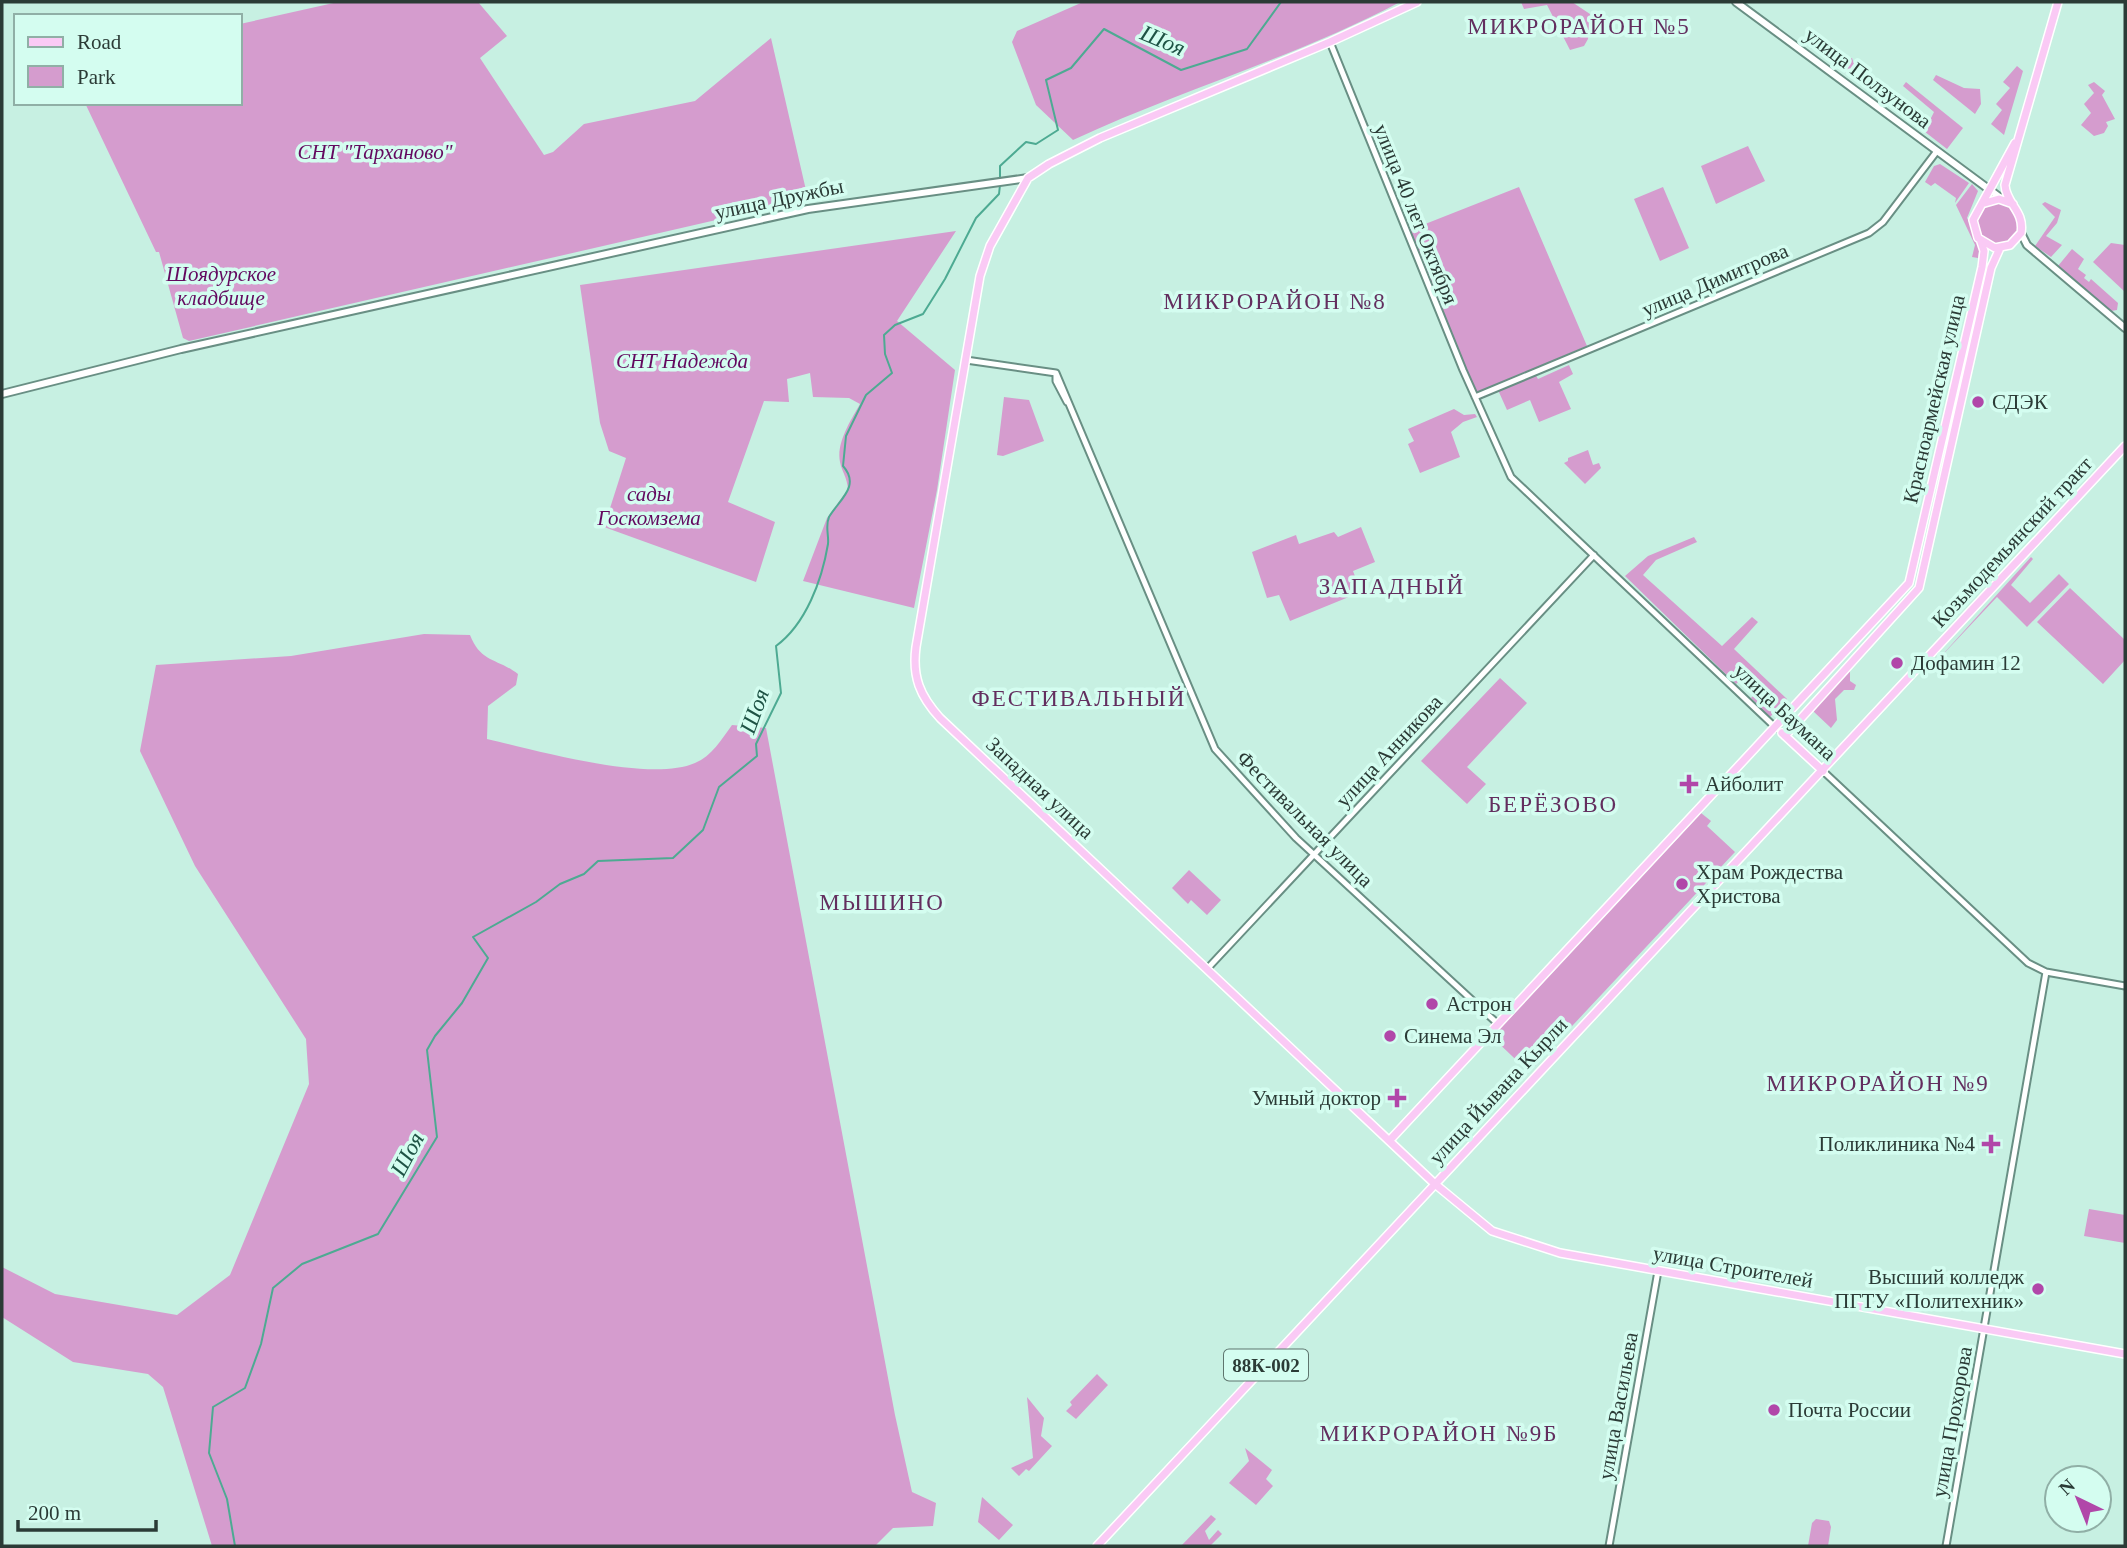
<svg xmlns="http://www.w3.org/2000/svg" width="2127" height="1548" font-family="Georgia,serif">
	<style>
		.green { fill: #d59cce }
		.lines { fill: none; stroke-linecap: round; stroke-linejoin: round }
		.stream { stroke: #4daa92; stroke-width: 2 }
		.tertiary-casing { stroke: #698f84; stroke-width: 9 }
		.secondary-casing { stroke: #698f84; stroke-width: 10 }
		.primary-casing { stroke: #fff; stroke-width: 10 }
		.tertiary { stroke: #fff; stroke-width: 5 }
		.secondary { stroke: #fff; stroke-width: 6 }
		.primary { stroke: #facaf5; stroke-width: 7 }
		.poi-dot { fill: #b147a9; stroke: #d4fdf0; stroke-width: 2.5 }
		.labels { text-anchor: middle; stroke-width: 7; stroke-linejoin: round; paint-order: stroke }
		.shield { fill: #d4fdf0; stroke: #5e756e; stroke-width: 2 }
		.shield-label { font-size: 19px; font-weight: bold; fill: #2b3b36 }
		.street-label { font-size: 21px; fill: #2b3b36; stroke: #d4fdf0 }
		.park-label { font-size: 21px; font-style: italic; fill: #63095f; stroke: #d4fdf0 }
		.poi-label { font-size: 21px; fill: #2b3b36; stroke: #d4fdf0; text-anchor: start }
		.neighbourhood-label { font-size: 23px; letter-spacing: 2px; fill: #632f5f; stroke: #d4fdf0 }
		.water-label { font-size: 23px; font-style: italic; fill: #1e5345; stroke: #d4fdf0 }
	</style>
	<rect width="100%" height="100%" fill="#c7f0e2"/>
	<path class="green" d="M338,2h140l29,34 -27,22 64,97 9,-3 31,-28 111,-23 76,-63 37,161 -619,142 -6,-3 -24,-86h-3l-71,-149h155v-79z
		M1083,2h317c-104,55 -219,88 -327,138l-37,-35 -24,-63 5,-11z
		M1521,2h51l18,12 -2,25 -4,7 -14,4 -23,-45 -23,4z
		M1838,48l6,13 8,-3 9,26 -39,-29 1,-3z
		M2017,66l6,5 -19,64 -13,-11 11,-14 -6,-6 14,-16 -7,-6z
		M1936,75l28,13 16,1 1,15 -6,10 -42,-34z
		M1906,82l57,46 -16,21 -27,-21 3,-4 4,2 7,-14 -31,-26z
		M2094,82l11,9 -3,4 13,24 -9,3 2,4 -4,7 -10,3 -13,-11 10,-12 -7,-9 10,-11 -6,-8z
		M1748,146l17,35 -49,23 -15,-38z
		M1940,164l29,19 -14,20 1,-5 -21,-15 -4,3 -6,-4 9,-16z
		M1972,184l6,7 -11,27 13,27 -2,13 -6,-1 3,-12 -19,-40z
		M1519,187l68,159 -112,47 -27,-67 -6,-6 2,-5 -34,-85z
		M1663,187l26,61 -29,13 -26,-62z
		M2045,202l16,8 -4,13 -11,13 16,9 -11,12 -16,-11 20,-29 -13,-13z
		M1977 223a21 21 0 1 1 42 0a21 21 0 1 1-42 0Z
		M956,231l-59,90 58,49 -18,120 -23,118 -111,-27 24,-63 21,-29c-1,-12 -6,-17 -8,-27 -4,-19 11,-42 20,-58l-11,-6 -36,-1 -3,-24 -23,6 2,23 -25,-1 -36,101 47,20 -19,60 -152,-55 22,-69 -17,-7 -9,-28 -20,-138z
		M2111,243l14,2v47l-32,-30z
		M2072,249l12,10 -6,10 8,6 -2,3 5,4 2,-3 27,24 -1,7 -6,1 -53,-45z
		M1569,365l4,9 -14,8 12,27 -32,13 -9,-22 -23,10 -9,-20 37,-16 3,5z
		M1004,397l25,3 15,41 -41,15 -6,-1z
		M1454,409l10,6 11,-1 2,3 -14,5 -12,10 9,25 -40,16 -12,-29 6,-3 -6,-12z
		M1588,450l5,15 6,-2 2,5 -16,16 -21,-21 4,-2v-3z
		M1361,527l14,35 -22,9 8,21 -71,29 -11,-26 -12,3 -15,-46 44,-17 3,9 35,-12 4,5z
		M1694,537l3,5 -41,18 -13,15 79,71 30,-29 6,5 -24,27 53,50 -17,18 -19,-19 10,-11 -14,-13 -11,10 -111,-108 23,-20z
		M2031,557l2,2 -22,26 19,18 29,-29 10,10 -42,43 -30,-30 -63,67z
		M2070,588l55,52v20l-22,24 -66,-62z
		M424,634l46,1c11,28 27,23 48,39l-2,11 -28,21 -1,33c49,11 162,44 208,24 17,-7 26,-23 37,-38l34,3 129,687 17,77 24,11 -3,23 -40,2 -18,18h-663l-49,-159 -15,-13 -75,-12 -71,-45v-50l53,27 122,21 53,-40 79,-191 -3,-45 -111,-173 -55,-115 16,-86 135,-9z
		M1850,671v10l6,4 -2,5h-10l-9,9 2,21 -6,8 -18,-17 1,-4z
		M1500,678l27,25 -60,64 19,17 -19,20 -46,-43z
		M1701,813l10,8 -4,5 28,26 -206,220 -37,-35z
		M1189,870l32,30 -14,15 -16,-15 -3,4 -16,-16z
		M2089,1209l36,6v28l-41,-7z
		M1097,1374l11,11 -32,34 -10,-8 6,-6 -2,-3z
		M1027,1397l17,21 -3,18 11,10 -23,25 -3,-2 -7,7 -8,-8 22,-10z
		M1245,1448l27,22 -6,9 7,7 -17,19 -27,-22 20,-22z
		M982,1497l31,28 -14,15 -21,-18z
		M1211,1515l5,4 -11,12 4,9 9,-10 4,4 -12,12h-29z
		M1816,1519l13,2 2,6 -3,19h-20l4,-23z"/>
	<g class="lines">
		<path class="stream" d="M1000,179v-13l26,-24 10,2 22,-14 -12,-50 25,-12 33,-39 77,41 66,-21 34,-47
			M235,1546l-8,-47 -18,-46 4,-46 32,-19 16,-44 12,-56 29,-24 76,-30 59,-97 -10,-87 8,-14 27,-33 26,-45 -15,-21 63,-35 24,-18 24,-10 14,-13 75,-3 30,-28 16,-43 38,-31 -1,-12 25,-51 -5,-47c30,-22 46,-66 52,-102 1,-9 -3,-18 1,-27 10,-17 32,-31 14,-51l3,-30 20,-41 26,-22 -7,-19 -1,-19 11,-10 28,-11 22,-35 31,-61 23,-24 1,-9"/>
		<defs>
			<path id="tertiary" d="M1330,42l133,328 48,107 265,251
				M966,360l90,13
				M1056,373l159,376 81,89 202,186
				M1056,373v8l11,21
				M1475,397l394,-164 14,-11 54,-71
				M1823,771l205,192 18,9 79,14
				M1207,969l387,-414
				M1609,1546l49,-275
				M1946,1546l100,-574"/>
			<path id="secondary" d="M1736,2l266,197
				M2021,233l6,12 98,83
				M2,394l179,-45 627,-140 220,-31"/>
			<path id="primary" d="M1417,2l-87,40 -230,96 -51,26 -21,14 -38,68 -10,30 -64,371c-4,30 4,49 24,71l495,466 57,47 68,22 565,101
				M2015,143l-42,77 5,18 17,10 15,-3 11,-12c4,-22 -15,-29 -16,-48l53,-183
				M1985,203l14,-4 14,5
				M1782,733l41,38
				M1785,736l134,-148 72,-320 9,-20
				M1390,1140l519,-557 73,-316 2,-16 -3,-9
				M1097,1546l1028,-1100"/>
		</defs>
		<use href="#tertiary" class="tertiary-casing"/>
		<use href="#secondary" class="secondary-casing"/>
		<use href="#primary" class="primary-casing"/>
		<use href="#tertiary" class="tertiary"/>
		<use href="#secondary" class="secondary"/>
		<use href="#primary" class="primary"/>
	</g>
	<g class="poi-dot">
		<circle cx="1978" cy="402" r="7"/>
		<circle cx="1897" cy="663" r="7"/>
		<path d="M1685.5 773.5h7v7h7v7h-7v7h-7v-7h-7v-7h7z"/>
		<circle cx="1682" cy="884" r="7"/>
		<circle cx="1432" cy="1004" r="7"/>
		<circle cx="1390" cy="1036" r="7"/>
		<path d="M1393.5 1087.5h7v7h7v7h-7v7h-7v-7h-7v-7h7z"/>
		<path d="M1987.5 1133.5h7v7h7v7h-7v7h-7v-7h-7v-7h7z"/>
		<circle cx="2038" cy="1289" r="7"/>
		<circle cx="1774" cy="1410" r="7"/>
	</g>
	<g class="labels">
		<rect class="shield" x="1224" y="1349.5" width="84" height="31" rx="5"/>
		<g class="shield-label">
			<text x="1266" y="1372">88К-002</text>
		</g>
		<g class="street-label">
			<text transform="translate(1868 78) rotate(37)" y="7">улица Ползунова</text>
			<text transform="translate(779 199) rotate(-12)" y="7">улица Дружбы</text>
			<text transform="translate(1416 214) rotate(68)" y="7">улица 40 лет Октября</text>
			<text transform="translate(1715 280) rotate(-23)" y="7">улица Димитрова</text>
			<text transform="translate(1934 399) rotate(-77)" y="7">Красноармейская улица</text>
			<text transform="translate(2012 542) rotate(-47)" y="7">Козьмодемьянский тракт</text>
			<text transform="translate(1785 712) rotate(43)" y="7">улица Баумана</text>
			<text transform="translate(1389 751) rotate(-47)" y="7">улица Анникова</text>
			<text transform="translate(1040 788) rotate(43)" y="7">Западная улица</text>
			<text transform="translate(1305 819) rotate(45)" y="7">Фестивальная улица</text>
			<text transform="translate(1498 1091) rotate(-47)" y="7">улица Йывана Кырли</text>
			<text transform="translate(1733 1267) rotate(10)" y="7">улица Строителей</text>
			<text transform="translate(1618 1406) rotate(-80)" y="7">улица Васильева</text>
			<text transform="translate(1952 1422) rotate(-80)" y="7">улица Прохорова</text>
		</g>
		<g class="park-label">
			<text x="375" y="159">СНТ "Тарханово"</text>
			<text x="221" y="281">Шоядурское<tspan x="221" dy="24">кладбище</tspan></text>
			<text x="682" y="368">СНТ Надежда</text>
			<text x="649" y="501">сады<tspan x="649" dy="24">Госкомзема</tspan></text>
		</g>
		<g class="poi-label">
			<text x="1992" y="409">СДЭК</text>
			<text x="1911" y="670">Дофамин 12</text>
			<text x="1705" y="791">Айболит</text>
			<text x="1696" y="879">Храм Рождества<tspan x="1696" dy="24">Христова</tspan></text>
			<text x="1446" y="1011">Астрон</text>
			<text x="1404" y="1043">Синема Эл</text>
			<text x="1381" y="1105" text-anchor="end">Умный доктор</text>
			<text x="1975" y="1151" text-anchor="end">Поликлиника №4</text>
			<text x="2024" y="1284" text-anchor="end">Высший колледж<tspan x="2024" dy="24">ПГТУ «Политехник»</tspan></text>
			<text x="1788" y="1417">Почта России</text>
		</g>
		<g class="neighbourhood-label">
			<text x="1579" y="34">МИКРОРАЙОН №5</text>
			<text x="1275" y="309">МИКРОРАЙОН №8</text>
			<text x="1392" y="594">ЗАПАДНЫЙ</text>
			<text x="1079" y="706">ФЕСТИВАЛЬНЫЙ</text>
			<text x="1553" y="812">БЕРЁЗОВО</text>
			<text x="882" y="910">МЫШИНО</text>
			<text x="1878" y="1091">МИКРОРАЙОН №9</text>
			<text x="1439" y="1441">МИКРОРАЙОН №9Б</text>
		</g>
		<g class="water-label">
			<text transform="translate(1163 40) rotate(23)" y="8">Шоя</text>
			<text transform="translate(754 711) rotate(-70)" y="8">Шоя</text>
			<text transform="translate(407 1154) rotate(-62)" y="8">Шоя</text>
		</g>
	</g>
	<rect width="2127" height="1548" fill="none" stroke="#2b3b36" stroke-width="7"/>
	<rect x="14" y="14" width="228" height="91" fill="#d4fdf0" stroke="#90afa6" stroke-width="2"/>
	<rect x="28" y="37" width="35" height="10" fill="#facaf5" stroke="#90afa6" stroke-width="2"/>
	<text x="77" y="49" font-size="21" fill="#2b3b36">Road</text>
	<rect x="28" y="66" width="35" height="21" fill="#d59cce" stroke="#90afa6" stroke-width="2"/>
	<text x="77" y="84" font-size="21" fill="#2b3b36">Park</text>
	<g transform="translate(2078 1499) rotate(317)"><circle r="33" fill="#d4fdf0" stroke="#90afa6" stroke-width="2"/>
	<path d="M0-5L12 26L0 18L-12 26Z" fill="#b147a9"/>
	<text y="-10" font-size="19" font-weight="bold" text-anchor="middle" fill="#2b3b36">N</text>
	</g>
	<path d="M18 1520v10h138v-10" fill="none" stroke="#2b3b36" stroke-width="3.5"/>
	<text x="28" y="1520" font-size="21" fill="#2b3b36" stroke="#d4fdf0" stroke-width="5" paint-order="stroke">200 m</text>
</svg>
